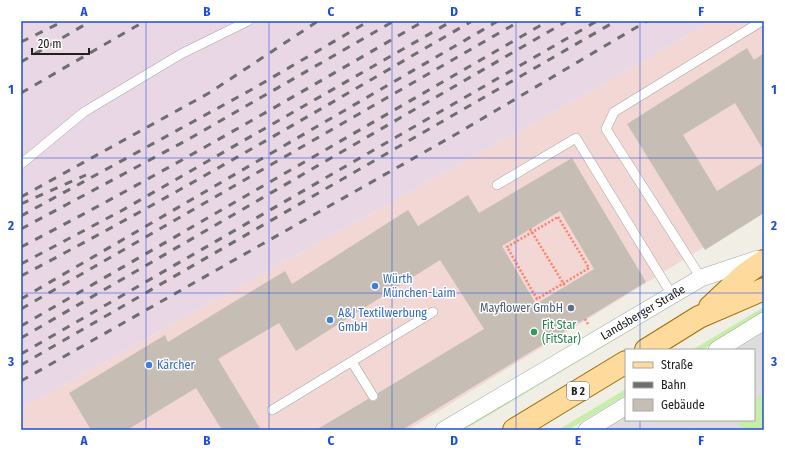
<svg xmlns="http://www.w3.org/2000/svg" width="785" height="451" font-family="'Fira Sans Condensed',sans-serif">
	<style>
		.residential { fill: #dedddd }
		.commercial { fill: #f2d7d4 }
		.industrial { fill: #ead7e6 }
		.grass { fill: #c7edaa }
		.building { fill: #c6beb5; fill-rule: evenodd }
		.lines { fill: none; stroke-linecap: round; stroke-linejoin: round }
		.service-casing { stroke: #a7a7a7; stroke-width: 10 }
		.minor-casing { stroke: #a7a7a7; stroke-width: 18 }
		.primary-casing { stroke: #9c7000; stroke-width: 24 }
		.path { stroke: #ff8069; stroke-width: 2.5; stroke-dasharray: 2 2; stroke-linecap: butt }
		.service { stroke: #fff; stroke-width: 9 }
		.minor { stroke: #fff; stroke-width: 17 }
		.primary { stroke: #ffda9d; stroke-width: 22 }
		.rail { stroke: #6e6e6e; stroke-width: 3; stroke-dasharray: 8 8; stroke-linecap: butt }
		.grid { fill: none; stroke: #1d4ed8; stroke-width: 1; stroke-opacity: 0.55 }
		.shop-dot { fill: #3f7fe0; stroke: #fff; stroke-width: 1.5 }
		.service-dot { fill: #5c6f8a; stroke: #fff; stroke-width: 1.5 }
		.leisure-dot { fill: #2e9e5b; stroke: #fff; stroke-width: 1.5 }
		.labels { text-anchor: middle; stroke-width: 3; stroke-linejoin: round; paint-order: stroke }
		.shield { fill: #fff; stroke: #636363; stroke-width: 1 }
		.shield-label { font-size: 11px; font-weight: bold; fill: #202020 }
		.shop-label { font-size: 12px; fill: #366cbe; stroke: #fff; text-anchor: start }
		.service-label { font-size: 12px; fill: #4e5e75; stroke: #fff; text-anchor: end }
		.street-label { font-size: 12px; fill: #202020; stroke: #fff }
		.leisure-label { font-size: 12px; fill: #27864d; stroke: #fff; text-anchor: start }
		.neatline { fill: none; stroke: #1d4ed8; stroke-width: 1.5 }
		.grid-label { font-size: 13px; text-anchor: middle; font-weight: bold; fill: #1d4ed8 }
	</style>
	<rect width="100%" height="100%" fill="#f1eee6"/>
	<path class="residential" d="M764,330v100h-166l28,-17v7h128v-70h-24z"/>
	<path class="commercial" d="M712,21h52v189l-356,220h-387v-21l585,-326z"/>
	<path class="industrial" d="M21,21h691l-106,62 -585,326z"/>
	<path class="grass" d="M764,307v6l-62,37h-10z
		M633,322l3,5 -172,103h-10z
		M626,389v6l-58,35h-10z
		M764,394v36h-20l-9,-10h19v-23l2,2z"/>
	<path class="building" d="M747,48l7,12 10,-7v98l-29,-48 -52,32 34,56 47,-29v51l-59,37 -78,-126z
		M572,158l74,124 -244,148h-86l52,-31 3,2h5l2,-3v-5l106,-64 -44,-69 -144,91 -17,-28 -61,36 43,71h-39l-26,-42 -69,42h-36l-22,-37 96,-58 3,7 117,-71 7,13 116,-74 10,16 50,-31 11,18zM560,211l34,58 -58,35 -34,-58z"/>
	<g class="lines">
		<defs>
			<path id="service" d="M21,164l63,-52 97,-58 67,-33
				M497,185l79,-47 96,157
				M701,278l-95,-149 8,-17 148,-91
				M352,362l21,34
				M272,410l161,-98"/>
			<g id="minor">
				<path d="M717,350l47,-29"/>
				<path id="s1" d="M444,430l257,-152 57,-19"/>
				<path d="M587,430l39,-24"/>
			</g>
			<path id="primary" d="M710,307l35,-33 19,-13
				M646,350l53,-33 65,-28
				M514,430l112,-68"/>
		</defs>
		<use href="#service" class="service-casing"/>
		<use href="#minor" class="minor-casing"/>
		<use href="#primary" class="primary-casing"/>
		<path class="path" d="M558,217l31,51 -52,31 -30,-52z
			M530,229l35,57
			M585,319l3,5"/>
		<use href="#service" class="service"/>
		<use href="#minor" class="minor"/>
		<use href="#primary" class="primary"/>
		<path class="rail" d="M21,42l43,-21
			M21,62l70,-41
			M21,93l124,-72
			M21,197l188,-104 109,-72
			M21,204l65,-29
			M21,216l228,-125 120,-70
			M21,229l166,-89 207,-119
			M21,247c137,-71 270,-149 403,-226
			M21,264l100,-53 331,-190
			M21,276c153,-80 301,-168 451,-255
			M21,299l477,-278
			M21,309l499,-288
			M21,326l527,-305
			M21,338l546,-317
			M21,354l576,-333
			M21,365l595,-344
			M21,381l437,-248 189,-112"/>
	</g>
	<path class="grid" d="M146,21v409M269,21v409M392,21v409M516,21v409M640,21v329M21,158h743M21,293h743M640,420v10"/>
	<g class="shop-dot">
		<circle cx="375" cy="286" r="4"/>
		<circle cx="330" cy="320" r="4"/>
		<circle cx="149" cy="365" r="4"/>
	</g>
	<circle class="service-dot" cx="571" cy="308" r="4"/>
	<circle class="leisure-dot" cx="534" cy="332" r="4"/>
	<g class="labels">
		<rect class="shield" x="567" y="382" width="22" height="18" rx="3"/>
		<g class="shield-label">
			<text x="578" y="395">B 2</text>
		</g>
		<g class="shop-label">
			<text x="383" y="283">Würth<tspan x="383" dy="14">München-Laim</tspan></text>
			<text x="338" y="317">A&amp;J Textilwerbung<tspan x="338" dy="14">GmbH</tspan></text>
			<text x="157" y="369">Kärcher</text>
		</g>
		<g class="service-label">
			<text x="563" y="312">Mayflower GmbH</text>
		</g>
		<g class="street-label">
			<text dy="4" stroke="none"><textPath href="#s1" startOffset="231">Landsberger Straße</textPath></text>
		</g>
		<g class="leisure-label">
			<text x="542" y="329">Fit Star<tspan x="542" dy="14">(FitStar)</tspan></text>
		</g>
	</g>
	<rect width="785" height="451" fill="none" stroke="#ffffff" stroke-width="44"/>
	<rect x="625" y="349" width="130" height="72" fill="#ffffff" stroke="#a6a6a6"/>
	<rect x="633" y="362" width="20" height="6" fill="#ffda9d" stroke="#a6a6a6"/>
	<text x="661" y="369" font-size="12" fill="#202020">Straße</text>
	<rect x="633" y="382" width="20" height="6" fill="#6e6e6e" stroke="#a6a6a6"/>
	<text x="661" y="389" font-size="12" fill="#202020">Bahn</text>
	<rect x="633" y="399" width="20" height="12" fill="#c6beb5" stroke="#a6a6a6"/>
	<text x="661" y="409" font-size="12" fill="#202020">Gebäude</text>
	<path d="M32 48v6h57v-6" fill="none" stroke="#202020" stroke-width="2"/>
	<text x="38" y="48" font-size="12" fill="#202020" stroke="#ffffff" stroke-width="3" paint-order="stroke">20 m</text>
	<rect x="22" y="22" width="741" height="407" class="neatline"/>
	<g class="grid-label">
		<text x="84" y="16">A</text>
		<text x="207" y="16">B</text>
		<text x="331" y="16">C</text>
		<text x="454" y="16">D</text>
		<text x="578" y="16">E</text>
		<text x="701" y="16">F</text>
		<text x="11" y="94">1</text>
		<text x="774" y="94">1</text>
		<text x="11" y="230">2</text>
		<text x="774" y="230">2</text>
		<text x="11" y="366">3</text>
		<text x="774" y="366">3</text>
		<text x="84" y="445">A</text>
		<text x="207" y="445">B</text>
		<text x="331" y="445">C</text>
		<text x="454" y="445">D</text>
		<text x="578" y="445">E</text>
		<text x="701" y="445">F</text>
	</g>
</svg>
